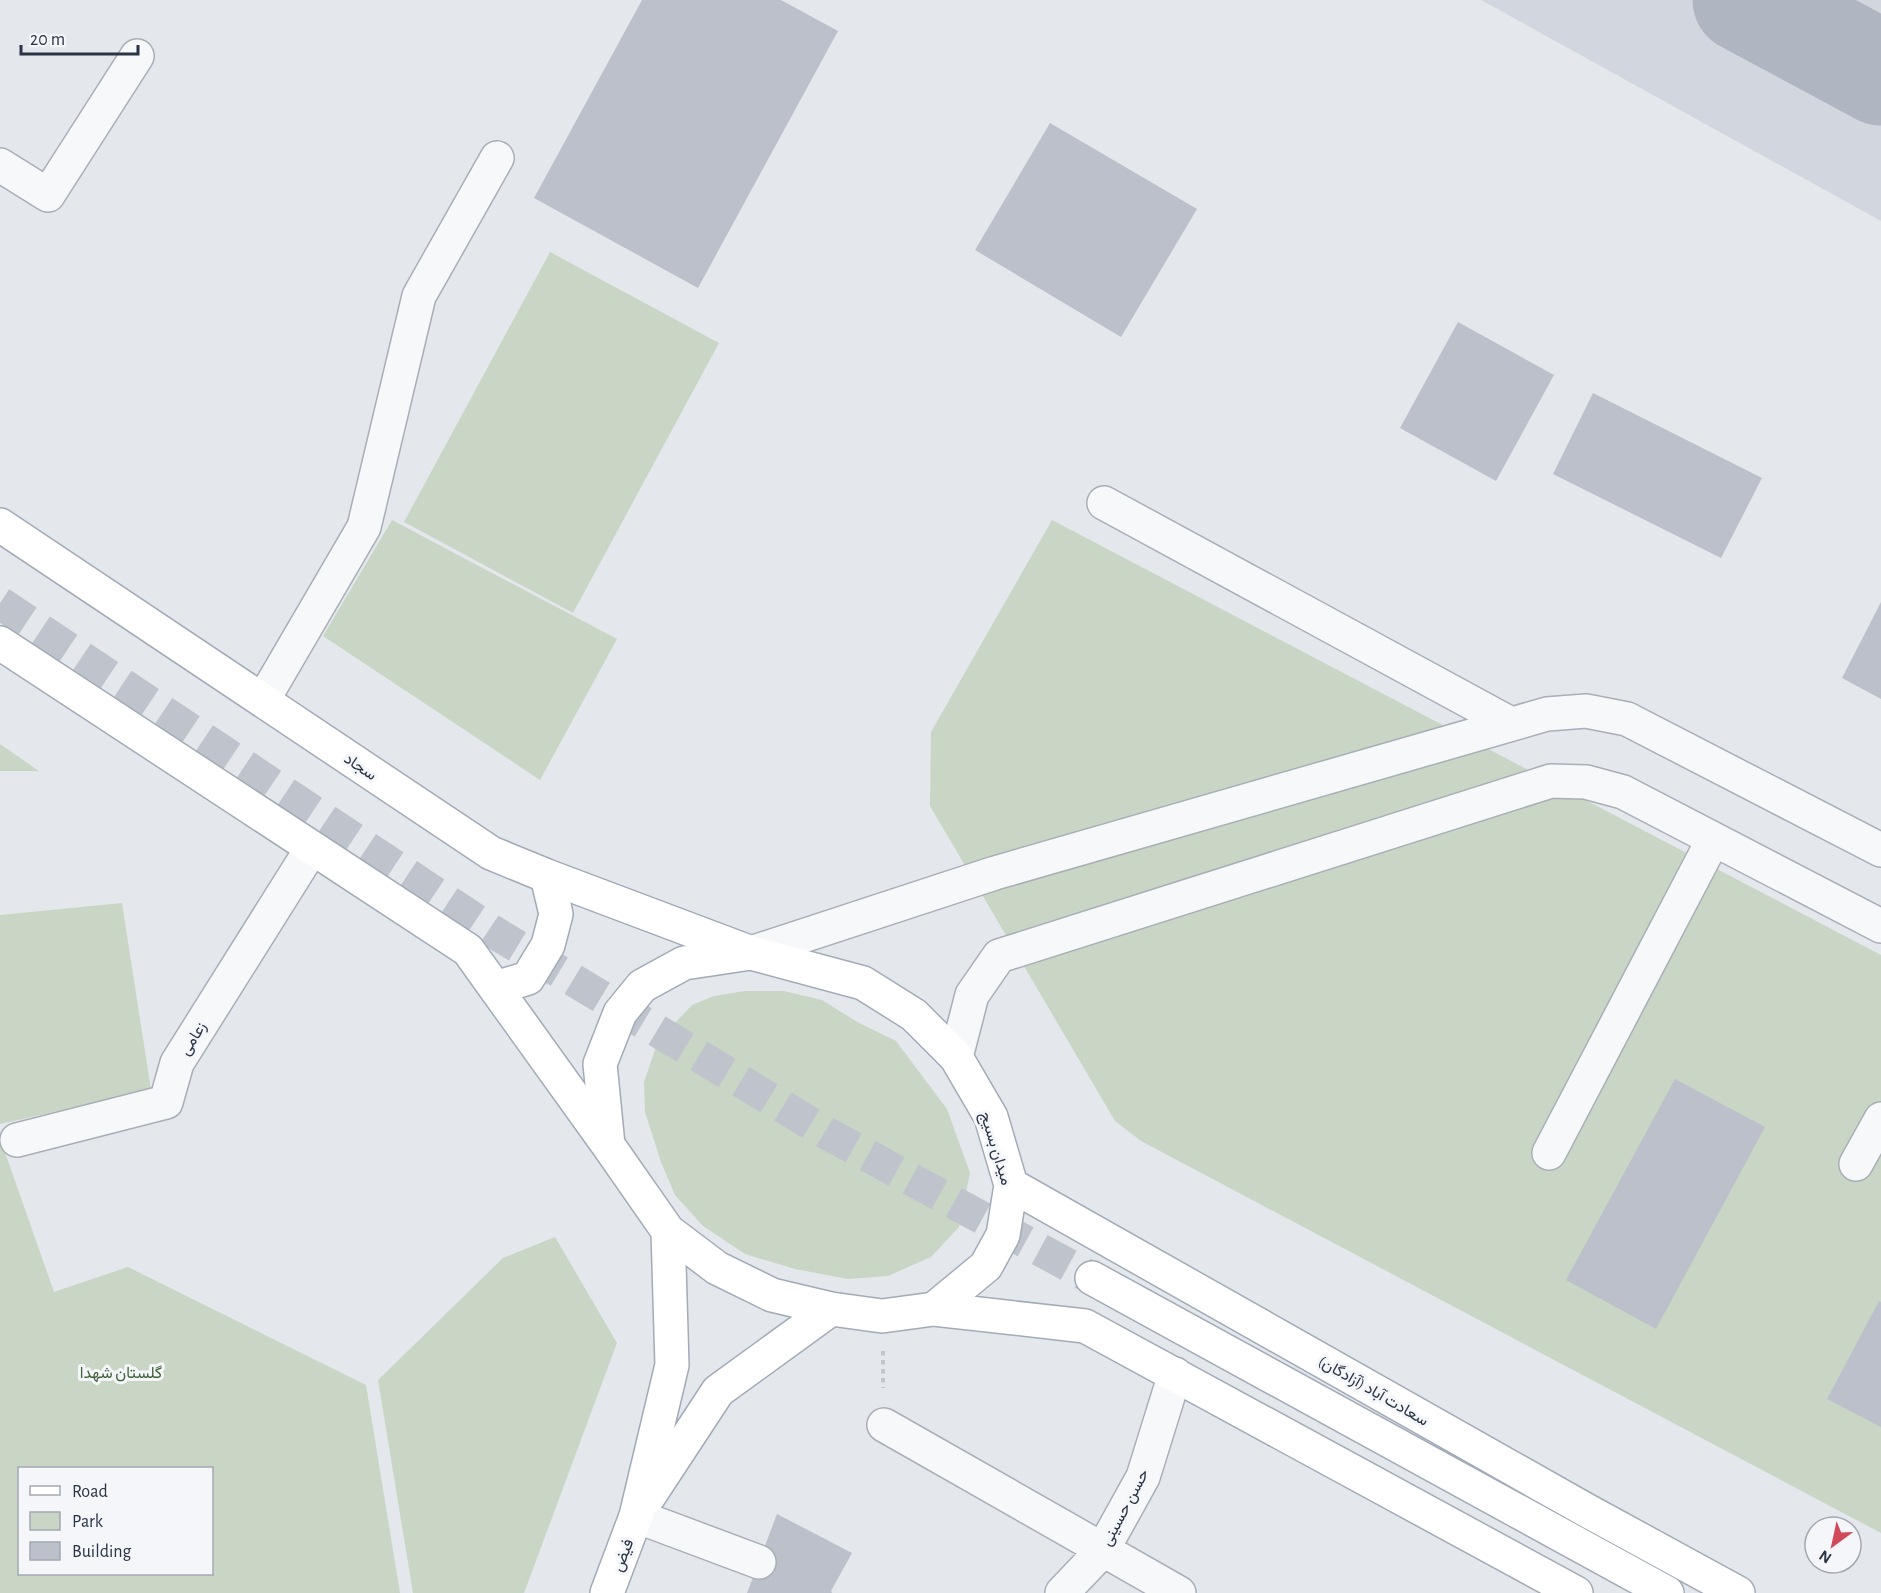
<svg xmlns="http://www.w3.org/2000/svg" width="1881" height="1593" font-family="'Alegreya Sans',Vazirmatn,sans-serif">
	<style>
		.built { fill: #d2d6de }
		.green { fill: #c9d6c5; fill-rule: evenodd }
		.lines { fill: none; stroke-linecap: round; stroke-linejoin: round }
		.taxiway { stroke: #b0b6c1; stroke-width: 105 }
		.building { fill: #bbc0ca }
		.major-tunnel { stroke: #bfc3cb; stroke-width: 33; stroke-dasharray: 33 16; stroke-linecap: butt }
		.minor-casing { stroke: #a9aeb7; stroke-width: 36 }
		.major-casing { stroke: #a3abb8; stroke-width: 36 }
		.path { stroke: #c2c5cb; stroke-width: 4; stroke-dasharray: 4.5 4.5; stroke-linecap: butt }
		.minor { stroke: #f7f8fa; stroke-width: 33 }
		.major { stroke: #fff; stroke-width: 33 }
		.labels { text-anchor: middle; stroke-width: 6; stroke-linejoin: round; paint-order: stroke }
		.street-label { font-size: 16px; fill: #2b3445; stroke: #f4f6f9 }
		.park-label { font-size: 16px; fill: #3f6138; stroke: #f4f6f9 }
	</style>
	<rect width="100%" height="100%" fill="#e4e7ec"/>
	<path class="built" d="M1481,0h400v221z"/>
	<path class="green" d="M550,252l169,91 -146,270 -169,-91z
		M392,520l225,119 -77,141 -217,-144z
		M1052,520l829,435v578l-740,-392 -26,-20 -185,-315 1,-74z
		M0,744l39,27h-39z
		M122,903l29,187 -151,34v-209z
		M745,991h39l38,9 37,23 37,18 51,68 23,64 -11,54 -28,30 -43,19 -40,3 -53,-10 -50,-15 -42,-28 -28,-31 -14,-33 -16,-50 -1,-30 14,-41 34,-36 22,-9z
		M0,1138l54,154 74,-25 238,118 34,208h-400zM20,1468h192v106h-192z
		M555,1237l62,106 -93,250h-111l-35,-213 125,-122z"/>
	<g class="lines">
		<path class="taxiway" d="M1745,0l136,73"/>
	</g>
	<path class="building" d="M642,0h139l57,31 -140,257 -164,-90z
		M1050,123l147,86 -76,128 -146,-87z
		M1458,322l96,53 -58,106 -96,-53z
		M1593,393l169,85 -41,80 -168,-84z
		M1881,602v97l-39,-21z
		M1675,1079l90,48 -109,202 -90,-49z
		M1879,1301l2,1v125l-54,-28z
		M777,1514l75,39 -21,38 1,2h-85z"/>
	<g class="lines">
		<path class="major-tunnel" d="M0,603l492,328 338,204 262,143"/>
		<defs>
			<path id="minor" d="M0,165l48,30 89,-139
				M1104,503l407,221
				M263,700l101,-173 55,-231 78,-138
				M751,953l244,-80 552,-159 39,-3 41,8 254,131
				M956,1057l16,-62 27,-39 552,-175 35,1 37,10 258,134
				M17,1140l149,-38 11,-39 135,-215
				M1549,1153l164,-313
				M1856,1164l25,-45
				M884,1425l295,168
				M636,1516l123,46
				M1062,1593l40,-42 41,-74 32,-103"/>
			<path id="major" d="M0,525l491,328 56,23 202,76
				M0,643l468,307 140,195 60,86 49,37 55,27 59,14 51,7 52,-7 52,-43 17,-31 8,-50 -20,-68 -35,-60 -42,-42 -51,-32 -112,-30 -67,10 -42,23 -22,27 -20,51 8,81
				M496,988l32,-10 20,-33 8,-31 -9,-38
				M1011,1185l575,325 152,83
				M1092,1278l575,315
				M934,1309l151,17 491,267
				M649,1496l69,-105 113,-82
				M607,1593l29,-77 36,-151 -4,-134"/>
		</defs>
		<use href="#minor" class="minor-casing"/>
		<use href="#major" class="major-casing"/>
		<path class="path" d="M883,1351v37"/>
		<use href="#minor" class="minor"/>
		<use href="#major" class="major"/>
	</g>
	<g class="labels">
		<g class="street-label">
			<text transform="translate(361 766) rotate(34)" y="6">سجاد</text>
			<text transform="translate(192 1038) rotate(-58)" y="6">زعامی</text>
			<text transform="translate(997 1148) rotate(73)" y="6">میدان بسیج</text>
			<text transform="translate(1374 1390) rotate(30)" y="6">سعادت آباد (آزادگان)</text>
			<text transform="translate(1124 1507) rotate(-62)" y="6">حسن حسینی</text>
			<text transform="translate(622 1555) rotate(-69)" y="6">فیض</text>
		</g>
		<g class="park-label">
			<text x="121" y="1378">گلستان شهدا</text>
		</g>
	</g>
	<rect x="18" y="1467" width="195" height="108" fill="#f4f6f9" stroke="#a4a8b1" stroke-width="1.5"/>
	<rect x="30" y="1486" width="30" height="9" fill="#ffffff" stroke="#a4a8b1" stroke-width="1.5"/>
	<text x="72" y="1497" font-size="18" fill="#2b3445">Road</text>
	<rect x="30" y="1512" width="30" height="18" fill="#c9d6c5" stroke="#a4a8b1" stroke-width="1.5"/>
	<text x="72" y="1527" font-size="18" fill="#2b3445">Park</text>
	<rect x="30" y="1542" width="30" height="18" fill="#bbc0ca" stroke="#a4a8b1" stroke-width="1.5"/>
	<text x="72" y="1557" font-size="18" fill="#2b3445">Building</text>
	<g transform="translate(1833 1545) rotate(213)"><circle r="28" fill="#f4f6f9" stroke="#a4a8b1" stroke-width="1.5"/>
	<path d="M0-4.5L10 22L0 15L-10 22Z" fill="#d1495b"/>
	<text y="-9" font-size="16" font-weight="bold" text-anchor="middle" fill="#2b3445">N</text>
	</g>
	<path d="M21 45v9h117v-9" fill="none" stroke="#2b3445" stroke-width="3"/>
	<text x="30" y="45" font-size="18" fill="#2b3445" stroke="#f4f6f9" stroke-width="4.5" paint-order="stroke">20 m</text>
</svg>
